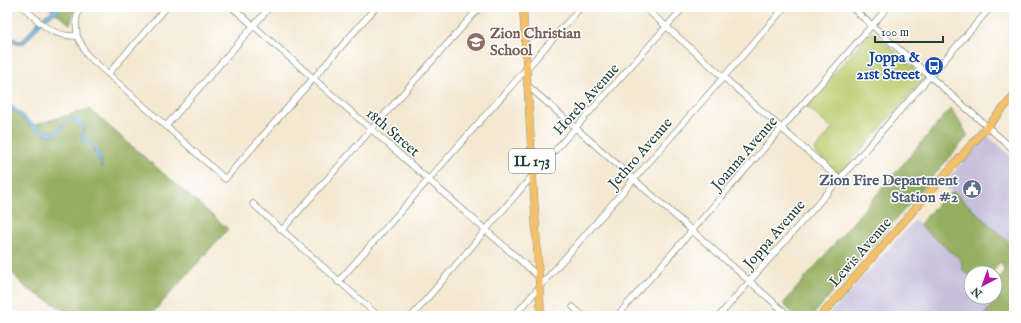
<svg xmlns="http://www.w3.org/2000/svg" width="1021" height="323" font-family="'IM FELL English',serif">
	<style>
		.industrial { fill: #c6c0da }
		.green { fill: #bccb6d; stroke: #6e8450 }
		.forest { fill: #95af60; stroke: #5a764a }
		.water { fill: #71b4e6; stroke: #48788d }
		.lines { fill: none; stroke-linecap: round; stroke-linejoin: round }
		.minor-casing { stroke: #8a9282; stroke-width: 7 }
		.major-casing { stroke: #8a9282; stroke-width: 8 }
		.minor { stroke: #fff; stroke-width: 5.5 }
		.major { stroke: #f4c16a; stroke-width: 7 }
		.labels { text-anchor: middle; stroke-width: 3; stroke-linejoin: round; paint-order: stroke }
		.shield { fill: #fff; stroke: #627771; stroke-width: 1 }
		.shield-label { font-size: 14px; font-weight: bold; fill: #1f3d34 }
		.education-label { font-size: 15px; font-weight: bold; fill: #785e54; stroke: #fff; text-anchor: start }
		.transit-label { font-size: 15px; font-weight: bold; fill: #164399; stroke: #fff; text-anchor: end }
		.street-label { font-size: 15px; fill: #1f3d34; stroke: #fff }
		.service-label { font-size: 15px; font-weight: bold; fill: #4e5e75; stroke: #fff; text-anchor: end }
	</style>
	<rect width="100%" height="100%" fill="#fff"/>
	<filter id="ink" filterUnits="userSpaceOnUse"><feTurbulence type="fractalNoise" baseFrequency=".025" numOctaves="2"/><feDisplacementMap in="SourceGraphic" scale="8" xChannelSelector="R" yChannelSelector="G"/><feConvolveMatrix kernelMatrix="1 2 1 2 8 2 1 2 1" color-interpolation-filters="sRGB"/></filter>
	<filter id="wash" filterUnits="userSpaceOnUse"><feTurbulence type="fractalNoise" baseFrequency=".012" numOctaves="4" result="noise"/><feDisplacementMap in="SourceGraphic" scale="16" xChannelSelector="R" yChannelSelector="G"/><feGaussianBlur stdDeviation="0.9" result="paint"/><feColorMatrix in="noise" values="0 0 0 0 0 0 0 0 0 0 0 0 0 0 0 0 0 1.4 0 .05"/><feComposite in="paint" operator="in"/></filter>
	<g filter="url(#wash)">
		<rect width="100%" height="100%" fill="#f4e8d1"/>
		<path class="industrial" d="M987,135l27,23v89l-71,-63z
			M915,220l46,40 2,11 8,6v20h23l1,3 -11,16h-157z"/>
		<path class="green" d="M870,33h4l48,43 -2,7 -79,90 -5,-1 -22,-21 18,-22 -26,-23z"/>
		<path class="forest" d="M48,7h27l-5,17z
			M7,105l23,21 59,-17 139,120 -78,87h-80l-4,-5 -40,-23 -19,-21z
			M951,108l17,28 -156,180h-16l-13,-12z
			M954,192l60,55v69h-30l11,-16 -1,-3h1v-12l9,-14 -3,-10 -9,12h-21v4l-8,-6 -2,-11 -42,-35 25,-28z"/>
		<path class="water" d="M57,7h4l-2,4 -15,9 -19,23h-9l-9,-6v-2l12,6 4,-1 17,-21z
			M7,102c15,11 29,29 48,31l9,-12 7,-4c17,2 12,13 15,23 11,7 16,14 16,28l-10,-21 -10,-7v-13l-7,-6 -5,-2 -4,3 -8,13c-19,4 -37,-19 -51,-29z"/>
	</g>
	<g filter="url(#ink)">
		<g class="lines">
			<defs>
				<path id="minor" d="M23,7c18,16 28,30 54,29l10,19 138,124 151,-172
					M232,7l306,269
					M644,7l195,172
					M851,7l163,143
					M77,36l-1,-16 4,-13
					M108,74l59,-67
					M527,85l262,231
					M166,126l104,-119
					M253,204l125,112
					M282,230l198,-223
					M338,282l243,-275
					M573,307l10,9
					M412,316l121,-141 151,-168
					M514,316l271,-309
					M617,316l271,-309
					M719,316l272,-309"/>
				<path id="major" d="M523,7l18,309
					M821,316l193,-220"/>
			</defs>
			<use href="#minor" class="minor-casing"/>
			<use href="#major" class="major-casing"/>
			<use href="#minor" class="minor"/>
			<use href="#major" class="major"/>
		</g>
	</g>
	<defs>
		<symbol id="school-disc" viewBox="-11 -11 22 22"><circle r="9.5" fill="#8d6e63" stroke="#fff"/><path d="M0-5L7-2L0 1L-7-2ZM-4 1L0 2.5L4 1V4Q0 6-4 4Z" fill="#fff"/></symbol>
		<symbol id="bus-disc" viewBox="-11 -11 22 22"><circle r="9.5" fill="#1a4fb4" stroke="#fff"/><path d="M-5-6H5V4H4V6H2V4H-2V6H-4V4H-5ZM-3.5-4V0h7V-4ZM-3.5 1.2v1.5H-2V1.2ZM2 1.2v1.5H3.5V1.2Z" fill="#fff"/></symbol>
		<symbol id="civic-disc" viewBox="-11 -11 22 22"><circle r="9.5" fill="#5c6f8a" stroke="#fff"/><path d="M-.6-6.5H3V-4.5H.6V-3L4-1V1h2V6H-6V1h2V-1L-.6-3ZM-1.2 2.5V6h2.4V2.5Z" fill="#fff"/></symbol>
	</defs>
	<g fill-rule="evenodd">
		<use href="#school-disc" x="465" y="31" width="22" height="22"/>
		<use href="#bus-disc" x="923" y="55" width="22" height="22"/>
		<use href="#civic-disc" x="961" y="178" width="22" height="22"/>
	</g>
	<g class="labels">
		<rect class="shield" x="509" y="149" width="46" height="24" rx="3"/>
		<g class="shield-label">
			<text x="532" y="166">IL 173</text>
		</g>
		<g class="education-label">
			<text x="490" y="38">Zion Christian<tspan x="490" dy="17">School</tspan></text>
		</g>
		<g class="transit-label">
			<text x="920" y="62">Joppa &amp;<tspan x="920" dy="17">21st Street</tspan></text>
		</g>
		<g class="street-label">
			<text transform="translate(586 99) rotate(-48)" y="5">Horeb Avenue</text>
			<text transform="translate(393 132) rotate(41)" y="5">18th Street</text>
			<text transform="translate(640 153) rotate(-49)" y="5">Jethro Avenue</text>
			<text transform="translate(744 153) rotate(-49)" y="5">Joanna Avenue</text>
			<text transform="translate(774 234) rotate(-49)" y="5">Joppa Avenue</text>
			<text transform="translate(860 252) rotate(-49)" y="5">Lewis Avenue</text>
		</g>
		<g class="service-label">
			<text x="958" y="185">Zion Fire Department<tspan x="958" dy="17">Station #2</tspan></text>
		</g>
	</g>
	<rect width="1021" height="323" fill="none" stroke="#fff" stroke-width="24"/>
	<g transform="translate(983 285) rotate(221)"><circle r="19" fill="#ffffff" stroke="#a5b1ae"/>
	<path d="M0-3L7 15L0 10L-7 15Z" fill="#b5179e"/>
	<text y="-6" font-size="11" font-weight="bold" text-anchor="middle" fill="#1f3d34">N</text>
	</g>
	<path d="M875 36v6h68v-6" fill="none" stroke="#1f3d34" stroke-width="2"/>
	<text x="881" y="36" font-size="12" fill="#1f3d34" stroke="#ffffff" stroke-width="3" paint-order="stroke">100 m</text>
</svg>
